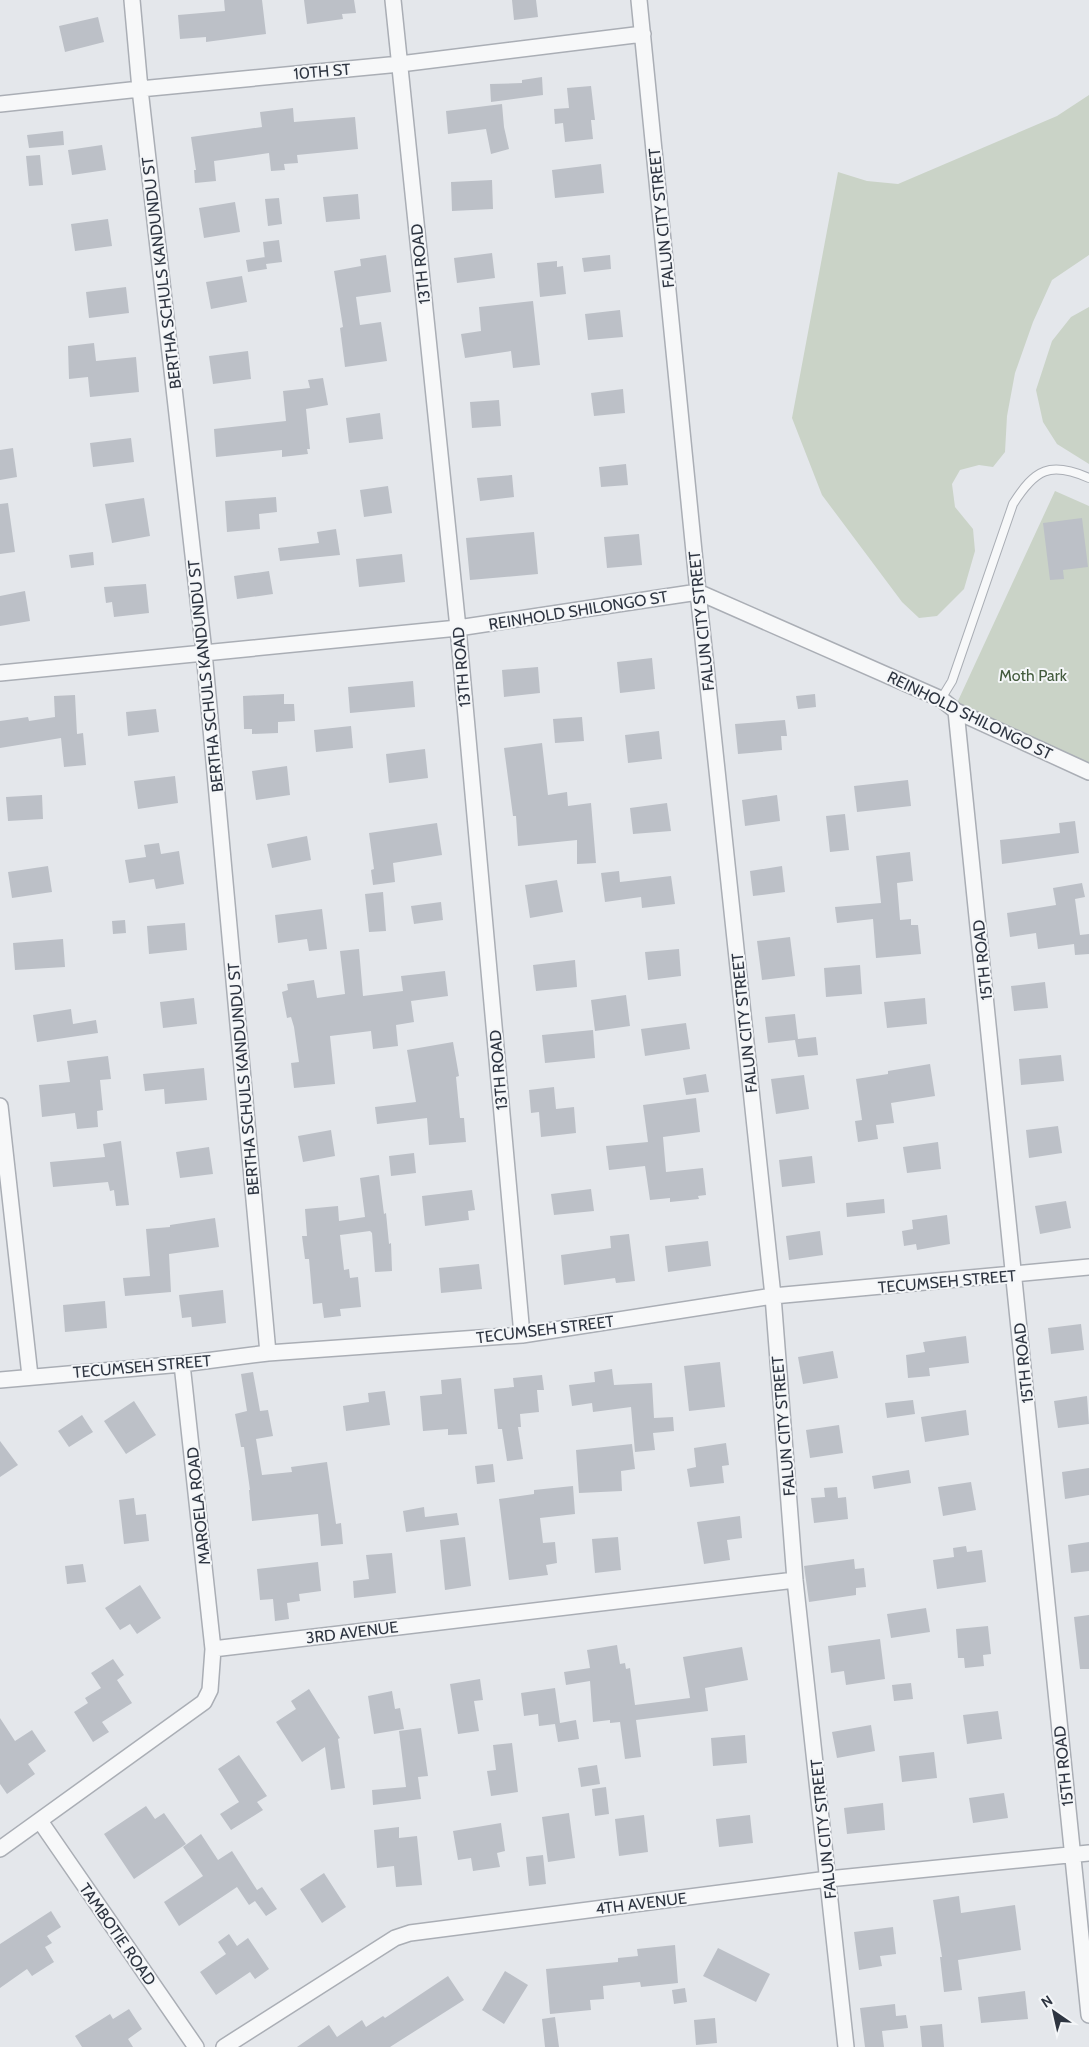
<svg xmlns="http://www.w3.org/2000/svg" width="1089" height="2047" font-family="Cabin,sans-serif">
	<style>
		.green { fill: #cad3c7 }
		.building { fill: #bcc0c7 }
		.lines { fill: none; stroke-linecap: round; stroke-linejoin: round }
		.lane-casing { stroke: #aaaeb5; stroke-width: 10 }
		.street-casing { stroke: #aaaeb5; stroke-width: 18 }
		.lane { stroke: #f7f8f9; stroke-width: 8 }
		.street { stroke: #f7f8f9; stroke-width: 15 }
		.labels { text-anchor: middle; stroke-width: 4; stroke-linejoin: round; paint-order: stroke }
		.street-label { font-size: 16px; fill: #2e3541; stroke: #f4f6f8 }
		.park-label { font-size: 16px; fill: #435b3d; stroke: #f4f6f8 }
	</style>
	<rect width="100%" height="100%" fill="#e4e7eb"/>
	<path class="green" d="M1089,95v160l-37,25 -19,42 -18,51 -8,43 -2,36 -12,15 -14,-2 -19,5 -8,14 3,23 18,22 2,22 -11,38 -27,27 -18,2 -17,-16 -80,-107 -30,-77 46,-246 29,9 31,3 159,-68z
		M1089,307v157l-32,-20 -14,-22 -7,-32 16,-49 19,-24z
		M1055,491l34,15v258l-132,-61z"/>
	<path class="building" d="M224,0h38l4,34 -60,8v-5l-26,2 -2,-24 47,-4z
		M304,0h50l2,13 -14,1 1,5 -36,5z
		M512,0h24l2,17 -24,3z
		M98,17l6,25 -39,10 -6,-26z
		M542,77l1,18 -52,7 -1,-18 32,-1v-3z
		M591,86l4,34h-4l2,19 -28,3 -2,-19 -8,1 -1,-15 15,-1 -2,-20z
		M502,104l2,23 5,22 -18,5 -5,-25 -38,5 -2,-23z
		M293,108l1,14 61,-5 3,32 -61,6 1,8 -14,1 1,6 -14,1 -2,-18 -55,8 2,20 -21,2 -1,-13h2l-5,-33 71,-10 -2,-15z
		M63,131l1,14 -35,3 -2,-13z
		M102,145l4,25 -34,5 -4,-25z
		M40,155l3,30 -14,1 -3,-30z
		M601,164l3,29 -49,5 -3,-28z
		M492,180l1,29 -41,2 -1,-29z
		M358,194l2,25 -34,3 -3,-25z
		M279,198l3,26 -14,2 -3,-27z
		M235,202l5,30 -36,6 -5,-30z
		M108,219l4,27 -37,5 -4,-27z
		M279,240l3,22 -16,2 1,5 -19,3 -2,-12 19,-3v3l-2,-18z
		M492,253l3,25 -38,5 -3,-25z
		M386,255l5,37 -35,5 4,28 21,-3 6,39 -42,6 -5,-39 3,-1 -9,-56 27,-5 -1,-7z
		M610,255l1,14 -27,3 -2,-14z
		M557,261v6l6,-1 3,28 -26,3 -3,-34z
		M242,276l5,26 -36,7 -5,-27z
		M126,287l3,26 -40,5 -3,-26z
		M533,301l7,64 -27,3 -2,-17 -46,7 -4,-24 20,-3 -2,-24z
		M620,310l3,27 -35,3 -3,-26z
		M94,343l2,18 40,-4 3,35 -49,5 -2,-20 -19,2 -1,-33z
		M248,351l3,28 -38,5 -4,-28z
		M323,378l5,27 -22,4 4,40h-3l1,5 -26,3v-7l-66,7 -2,-28 72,-8 -3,-30 27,-3 -2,-8z
		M623,389l2,24 -31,3 -3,-23z
		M499,400l2,26 -29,2 -2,-26z
		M380,413l3,26 -34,4 -3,-25z
		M131,438l3,24 -41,5 -3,-24z
		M13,448l4,29 -17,3v-30z
		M626,464l2,21 -27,2 -2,-20z
		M512,475l2,22 -34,4 -3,-23z
		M388,486l4,27 -28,4 -4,-27z
		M276,497l1,15 -18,2 1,15 -33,3 -2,-31z
		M144,498l6,38 -38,7 -7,-39z
		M8,503l7,49 -15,2v-50z
		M1082,518l6,49 -25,3 1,9 -14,1 -7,-57z
		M336,529l4,26 -60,6 -2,-13 41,-5 -2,-11z
		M534,532l4,42 -68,6 -4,-42z
		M639,534l3,31 -35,3 -3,-31z
		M93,552l1,13 -23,3 -2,-13z
		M402,554l3,28 -46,5 -3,-28z
		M269,571l4,23 -36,5 -3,-23z
		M146,584l3,29 -35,4 -2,-15 -6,1 -2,-16z
		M25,591l5,30 -30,5v-30z
		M652,658l3,31 -35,4 -3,-31z
		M538,667l2,26 -36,4 -2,-27z
		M413,681l2,26 -65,6 -2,-26z
		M284,694v10h10l1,17 -17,1v11l-26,1v-5h-8l-1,-33z
		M815,694l1,13 -18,2 -2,-13z
		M75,695l2,39 6,-1 3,32 -22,2 -3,-29 -61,10v-27l28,-4 1,4 26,-4 -1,-21z
		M156,709l3,23 -31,4 -2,-24z
		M582,717l2,24 -29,2 -2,-24z
		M785,720l2,16h-6l1,14 -44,4 -3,-30z
		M351,726l2,22 -37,4 -2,-22z
		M659,731l3,28 -34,4 -3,-28z
		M542,743l6,52 19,-3 1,14 23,-3 5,60 -19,1v-24l-59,6 -2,-30h-3l-9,-68z
		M425,749l3,29 -39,5 -3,-29z
		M287,766l3,29 -34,5 -4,-29z
		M175,776l3,27 -40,6 -4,-28z
		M908,780l3,26 -54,6 -3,-26z
		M42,795l1,24 -35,2 -2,-24z
		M777,795l3,26 -35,5 -3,-26z
		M667,803l4,28 -38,3 -3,-26z
		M845,814l4,36 -19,2 -4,-36z
		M1075,821l4,32 -77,11 -2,-24 60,-7 -1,-10z
		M437,823l5,32 -49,8 2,19 -22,3 -2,-15 3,-1 -5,-36z
		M307,836l4,24 -39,8 -5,-24z
		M159,843l2,11 18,-3 5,33 -28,5 -2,-10 -25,4 -4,-23 21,-3 -2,-12z
		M910,852l3,29 -16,2 3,37 11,-1v6h7l3,29 -45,4 -3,-39 -36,4 -2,-16 46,-4 -5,-47z
		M48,866l4,26 -40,6 -4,-26z
		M782,866l3,26 -32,4 -3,-25z
		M619,871l1,11 51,-6 4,28 -33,4 -1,-11 -36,5 -4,-29z
		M557,880l6,32 -33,6 -5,-33z
		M1082,883l3,14 -10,2 5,36 9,-1v20l-14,1 -1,-11 -36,5 -2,-16 -26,4 -3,-24 49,-8 -3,-17z
		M383,892l3,39 -17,1 -4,-38z
		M441,902l2,18 -29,4 -3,-18z
		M322,909l5,40 -18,2 -2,-12 -29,4 -3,-28z
		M125,920l1,13 -13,1 -1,-13z
		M185,923l2,27 -38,4 -2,-28z
		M790,937l5,39 -33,4 -5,-39z
		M63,939l2,28 -50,3 -2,-27z
		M359,949l4,47 40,-5 -2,-15 44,-5 3,25 -37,5 3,21 -18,3 2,21 -25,3 -2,-18 -41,5 5,48 -41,4 -3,-25 8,-1 -5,-35 -3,-10 -4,1 -5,-26 6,-2 -1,-6 27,-4 3,18 28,-4 -5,-43z
		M679,949l2,27 -33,4 -3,-28z
		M575,960l2,27 -41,4 -3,-26z
		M860,965l2,29 -36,3 -2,-29z
		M1045,982l3,26 -34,3 -3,-25z
		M626,995l4,31 -35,5 -4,-31z
		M194,998l3,26 -34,4 -3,-26z
		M925,998l2,26 -40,4 -3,-26z
		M71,1009l2,15 23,-4 2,13 -61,9 -4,-27z
		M795,1014l3,25 18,-2 2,18 -20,2 -3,-17 -27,3 -3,-26z
		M686,1023l4,26 -45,7 -4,-27z
		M593,1030l2,28 -50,5 -3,-28z
		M453,1042l6,34 -3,1 4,41h4l2,24 -37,3 -2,-27 -50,6 -2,-17 41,-5 -9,-52z
		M1061,1055l3,26 -43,4 -2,-26z
		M108,1056l3,23 -11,1 3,30 -6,1 1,16 -21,2 -2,-16 -33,4 -3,-32 31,-3 -3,-21z
		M930,1064l5,32 -44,7 3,20 -18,2 2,14 -20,3 -3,-21 7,-1 -6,-41 32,-5v-3z
		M204,1068l3,32 -42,4 -1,-15 -19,2 -2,-17z
		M706,1074l3,18 -23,3 -3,-17z
		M804,1075l5,34 -33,5 -5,-35z
		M554,1087l2,22 18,-2 2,26 -35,4 -2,-25 -8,1 -2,-23z
		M696,1098l4,34 -37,5 3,35 37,-4 3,27 -8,1 1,3 -29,3v-4l-20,2 -5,-34 -36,4 -3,-24 42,-4 -5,-37z
		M1058,1126l4,27 -33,5 -3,-28z
		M331,1130l4,26 -32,6 -5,-26z
		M121,1141l8,64 -13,1 -2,-16 -4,1 -2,-9 -55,5 -3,-25 55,-5 -2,-13z
		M938,1142l3,27 -34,4 -4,-26z
		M209,1147l4,27 -33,4 -4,-26z
		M414,1153l2,20 -25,3 -2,-20z
		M812,1156l3,27 -33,4 -3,-27z
		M379,1175l5,39 2,-1 3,31 2,-1 1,28 -17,1 -3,-39 -2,-2 -30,4 4,35 5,-1 1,9 8,-1 3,30 -21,2 1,7 -17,2 -2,-15 -9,1 -4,-45h-4l-3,-23h5l-2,-27 33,-3 1,15 26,-4 -5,-39z
		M591,1189l3,22 -40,4 -3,-21z
		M472,1190l3,20 -7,1 1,9 -44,6 -3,-30z
		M884,1199l1,14 -38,4 -1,-14z
		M1066,1201l5,27 -31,6 -5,-28z
		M947,1215l3,29 -33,6 -1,-6 -12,2 -2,-15 11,-2 -1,-9z
		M215,1218l4,29 -50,7 2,38 -46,4 -2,-18 27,-2 -4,-47 24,-2v-2z
		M820,1231l3,24 -34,5 -3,-24z
		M629,1234l6,47 -19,2 -1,-5 -51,7 -3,-30 50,-7 -1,-12z
		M708,1241l3,25 -43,6 -3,-26z
		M479,1264l3,25 -41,4 -2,-25z
		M223,1290l3,33 -34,4 -1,-10 -9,1 -3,-23z
		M105,1301l2,27 -42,4 -2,-27z
		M1081,1324l3,26 -33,4 -3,-26z
		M966,1336l3,27 -40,5 1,8 -22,2 -2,-23 19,-3 -2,-10z
		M833,1351l5,27 -35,6 -5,-27z
		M720,1362l5,45 -36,4 -5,-45z
		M612,1369l2,16 38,-2 2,35 19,-1 1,14 -21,2 2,17 -20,2 -4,-45 -38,5 -1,-9 -20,3 -3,-21 26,-3 -1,-10z
		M253,1372l7,39 8,-1 5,26 -17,3 6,36 30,-3 -1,-5 36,-5 9,62 5,-1 2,21 -22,2 -3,-32 -66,7 -3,-31h1l-6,-43h-3l-6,-33 12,-3 -6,-37z
		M542,1375l2,15h-7l2,22 -19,2 1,13h-3l5,32 -16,2 -5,-32h-4l-4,-40 20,-2 -1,-9z
		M461,1378l6,56 -19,1v-6l-25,2 -3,-35 22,-2 -1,-14z
		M385,1391l5,34 -44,6 -3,-25 26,-4 -1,-9z
		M1087,1396l2,28 -31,4 -4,-27z
		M913,1400l2,14 -28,4 -2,-15z
		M134,1401l22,34 -30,19 -22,-33z
		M966,1410l3,25 -44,7 -4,-25z
		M82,1415l11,17 -24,15 -11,-16z
		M839,1425l4,28 -33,5 -4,-28z
		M0,1441l18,24 -18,12z
		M726,1443l3,22 -7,1 2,17 -34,4 -3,-18 9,-2 -2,-19z
		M632,1444l3,25 -14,2 1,20 -43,2 -3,-43z
		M493,1464l2,18 -18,2 -2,-18z
		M1089,1468v27l-24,4 -3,-27z
		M909,1470l2,13 -37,6 -2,-13z
		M971,1482l5,28 -33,6 -5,-29z
		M573,1486l2,28 -35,4 3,25 12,-1 2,21 -11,2 2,10 -39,5 -10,-81 35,-5v-4z
		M837,1487l1,11 8,-1 2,22 -34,4 -3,-25 14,-1 -1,-9z
		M134,1498l2,17 10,-1 3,27 -25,3 -5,-44z
		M424,1507l1,10 32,-4 2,12 -53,7 -3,-21z
		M740,1516l2,22 -15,2 3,20 -26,4 -7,-42z
		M465,1537l6,49 -26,4 -5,-50z
		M618,1537l3,33 -26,3 -3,-34z
		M1089,1542v29l-18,2 -3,-28z
		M966,1546l1,6 15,-2 4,32 -49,7 -4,-29 21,-3 -1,-9z
		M392,1553l4,40 -42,5 -1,-17 16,-2 -3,-24z
		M854,1559l1,10 9,-1 2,19 -10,1v7l-47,7 -5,-36z
		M318,1562l3,29 -22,3 1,7 -13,2 2,16 -14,2 -2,-22 -13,1 -3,-31z
		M83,1564l3,18 -19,2 -2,-18z
		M140,1585l21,33 -24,16 -7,-10 -10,6 -15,-22z
		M926,1608l4,24 -39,6 -4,-24z
		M1089,1615v54h-9l-6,-52z
		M988,1626l3,28 -8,1 1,11 -19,2 -1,-10h-6l-2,-29z
		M880,1639l5,40 -39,6 -2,-14 -13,2 -3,-27z
		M617,1645l3,19 5,-1 1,6 4,-1 5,37 55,-7 -7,-41 59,-10 6,33 -43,8 3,23 -72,9 5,37 -16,2 -5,-37 -10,1v-3l-17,2 -3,-41 -24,4 -2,-13 26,-4 -3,-18z
		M113,1659l11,16 -7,5 15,23 -30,19 7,10 -16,10 -19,-30 14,-9 -3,-5 16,-10 -10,-15z
		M480,1679l3,21 -9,1 5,30 -21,3 -8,-50z
		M911,1683l2,16 -19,2 -2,-16z
		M555,1688l5,35 16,-3 3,19 -21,3 -3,-18 -16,2 -1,-12 -14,2 -3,-23z
		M309,1689l31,49 -2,1 7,49 -14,2 -6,-43 -23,15 -26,-40 20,-13 -5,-8z
		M392,1691l3,18 5,-1 4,21 -30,5 -6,-38z
		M998,1711l4,28 -35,5 -4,-29z
		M0,1718l15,23 17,-11 14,21 -18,13 7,10 -28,20 -7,-10z
		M871,1725l4,26 -38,7 -5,-26z
		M421,1728l7,48 -10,1 3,22 -48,6 -1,-15 34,-3 -7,-56z
		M745,1735l2,28 -34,3 -2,-28z
		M512,1743l6,49 -27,4 -4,-25 9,-1 -3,-25z
		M934,1752l3,26 -35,4 -3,-26z
		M239,1755l28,41 -10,6 6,8 -32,20 -11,-16 19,-12 -21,-33z
		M597,1765l3,19 -19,3 -3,-19z
		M606,1787l3,27 -14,2 -3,-27z
		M1004,1793l4,25 -35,5 -4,-25z
		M883,1803l2,27 -38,4 -3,-26z
		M146,1806l9,13 9,-6 22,31 -52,35 -30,-45z
		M569,1813l6,45 -27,4 -6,-45z
		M644,1815l4,37 -29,4 -4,-37z
		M750,1815l3,28 -34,4 -3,-28z
		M501,1823l4,28 -8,2 3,14 -27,4 -2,-13 -13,2 -5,-29z
		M399,1827v11l18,-2 5,49 -26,2 -2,-21 -17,2 -3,-38z
		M201,1834l17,26 14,-9 25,39 5,-3 15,22 -11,7 -11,-15 -6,4 -12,-18 -58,39 -15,-24 39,-26 -20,-29z
		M543,1855l3,29 -17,2 -3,-29z
		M324,1873l22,34 -24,16 -22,-34z
		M959,1896l2,17 54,-8 6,45 -63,10 4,30 -18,2 -4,-35h2l-9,-57z
		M51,1911l10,16 -14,9 5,7 -7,4 9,15 -22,14 -5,-7 -27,19v-44z
		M893,1927l3,27 -16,2 2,10 -23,4 -5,-38z
		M229,1934l8,12 11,-8 21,31 -14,10 -5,-7 -34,23 -16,-23 26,-18 -8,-12z
		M675,1945l3,38 -37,4 -1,-5 -37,4 1,13 -14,1 1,10 -41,4 -4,-45 72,-7v-4l20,-2 -1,-7z
		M718,1948l52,26 -14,28 -53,-26z
		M505,1971l23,14 -24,39 -22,-14z
		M448,1976l16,24 -74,47h-93l32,-22 8,12 25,-17 4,7 17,-11 2,2z
		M685,1988l2,14 -13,2 -2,-14z
		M1025,1991l3,28 -47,4 -3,-26z
		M895,2004l1,12 10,-1 2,13 -26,3 2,16h-19l-5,-39z
		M129,2009l13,20 -14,10 5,8h-51l-7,-11 35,-22 3,5z
		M555,2017l4,30h-14l-3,-28z
		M715,2018l2,25 -21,2 -2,-25z
		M942,2024l2,23h-22l-2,-21z"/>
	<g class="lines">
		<defs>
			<path id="lane" d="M941,699l11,-18 61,-177c22,-35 37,-43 76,-26"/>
			<path id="street" d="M132,0l8,89 64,563 64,701
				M393,0l65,628 64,707
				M639,0l59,592 75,704 22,284 51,467
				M0,104l140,-15 260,-25 243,-30
				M0,673l458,-45 240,-36 243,107 15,12 133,61
				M956,711l133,1304
				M0,1106l30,270
				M0,1380l182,-16 86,-11 254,-18 251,-39 316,-29
				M213,1649l582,-69
				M40,1821l156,226
				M0,1849l204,-147 6,-12 3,-41 -31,-285
				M224,2047l171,-109 15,-5 418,-54 261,-26"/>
		</defs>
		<use href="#lane" class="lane-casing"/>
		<use href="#street" class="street-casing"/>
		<use href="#lane" class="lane"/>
		<use href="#street" class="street"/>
	</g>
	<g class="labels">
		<g class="street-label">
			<text transform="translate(322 71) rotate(-5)" y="6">10TH ST</text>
			<text transform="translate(661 218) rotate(-96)" y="6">FALUN CITY STREET</text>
			<text transform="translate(420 264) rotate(-96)" y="6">13TH ROAD</text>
			<text transform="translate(161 273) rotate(-97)" y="6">BERTHA SCHULS KANDUNDU ST</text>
			<text transform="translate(578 610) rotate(-9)" y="6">REINHOLD SHILONGO ST</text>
			<text transform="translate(701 621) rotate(-96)" y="6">FALUN CITY STREET</text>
			<text transform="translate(461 667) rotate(-95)" y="6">13TH ROAD</text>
			<text transform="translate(205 676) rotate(-96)" y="6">BERTHA SCHULS KANDUNDU ST</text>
			<text transform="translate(970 715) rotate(26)" y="6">REINHOLD SHILONGO ST</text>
			<text transform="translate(982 960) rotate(-96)" y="6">15TH ROAD</text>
			<text transform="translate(744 1023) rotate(-96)" y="6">FALUN CITY STREET</text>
			<text transform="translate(498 1070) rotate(-95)" y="6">13TH ROAD</text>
			<text transform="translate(243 1079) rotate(-95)" y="6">BERTHA SCHULS KANDUNDU ST</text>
			<text transform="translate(947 1281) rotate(-5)" y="6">TECUMSEH STREET</text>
			<text transform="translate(545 1329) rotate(-7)" y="6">TECUMSEH STREET</text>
			<text transform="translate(1023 1363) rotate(-96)" y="6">15TH ROAD</text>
			<text transform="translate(142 1366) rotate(-5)" y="6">TECUMSEH STREET</text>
			<text transform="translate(783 1426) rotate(-95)" y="6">FALUN CITY STREET</text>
			<text transform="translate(198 1506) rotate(-96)" y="6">MAROELA ROAD</text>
			<text transform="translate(352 1632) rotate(-7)" y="6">3RD AVENUE</text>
			<text transform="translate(1063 1766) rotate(-96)" y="6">15TH ROAD</text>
			<text transform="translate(823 1829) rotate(-96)" y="6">FALUN CITY STREET</text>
			<text transform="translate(641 1903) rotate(-7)" y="6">4TH AVENUE</text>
			<text transform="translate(118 1934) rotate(55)" y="6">TAMBOTIE ROAD</text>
		</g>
		<g class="park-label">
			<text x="1033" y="681">Moth Park</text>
		</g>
	</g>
	<g transform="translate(1054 2012) rotate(326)" stroke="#f4f6f8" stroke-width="4" paint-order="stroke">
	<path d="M0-4L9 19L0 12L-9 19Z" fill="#2e3541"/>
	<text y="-8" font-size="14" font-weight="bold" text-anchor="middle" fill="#2e3541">N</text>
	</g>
</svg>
